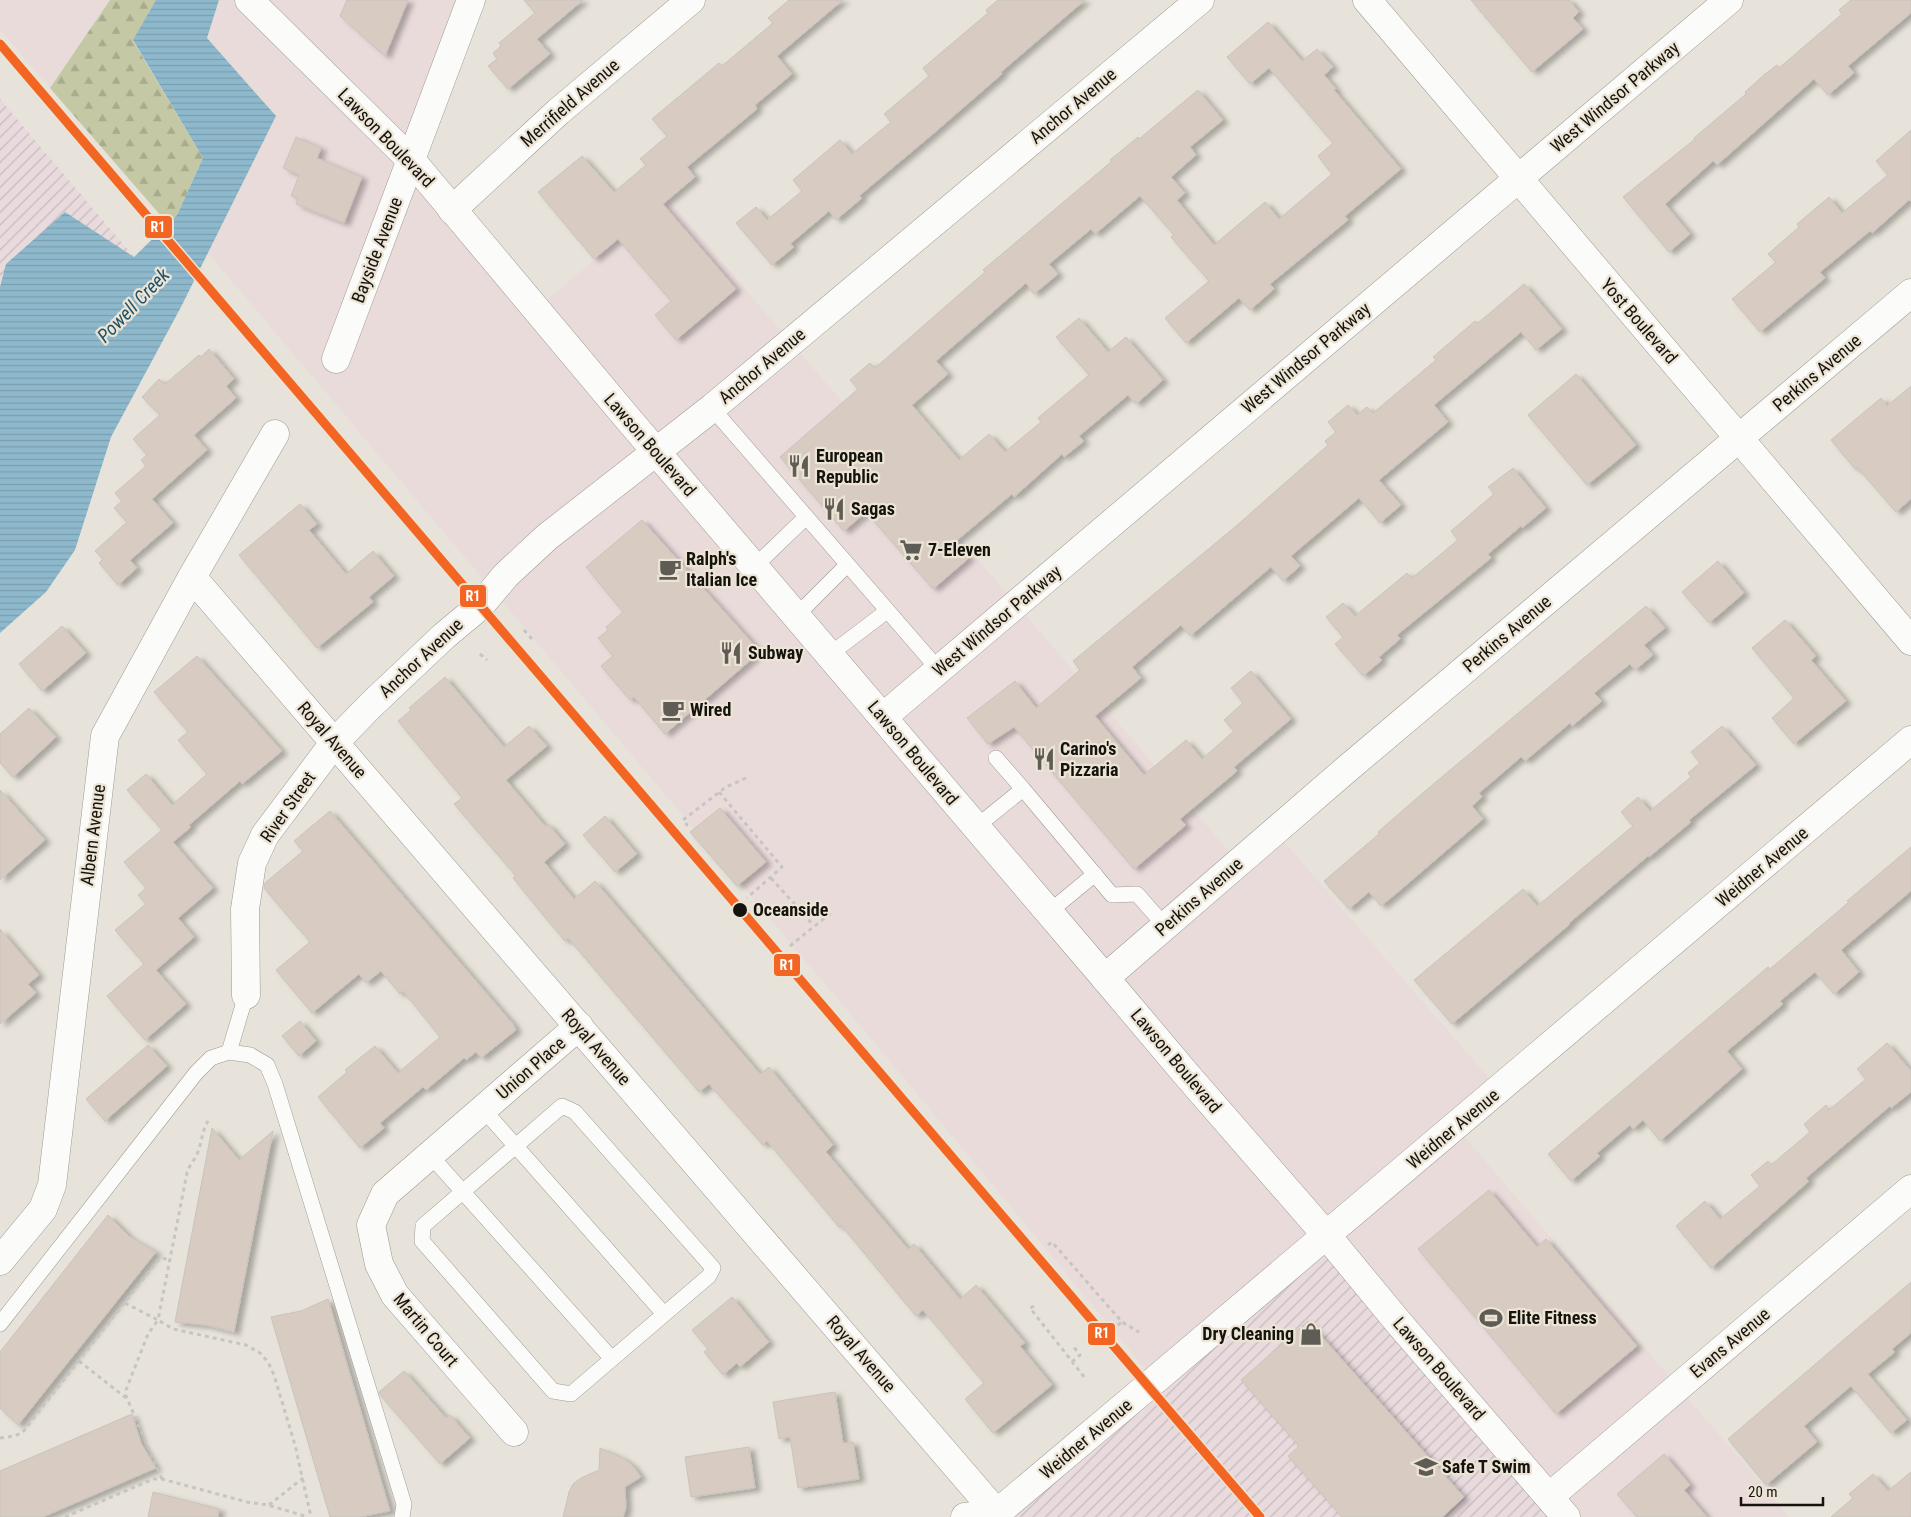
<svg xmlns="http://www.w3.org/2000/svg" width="1911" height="1517" font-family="'Roboto Condensed',sans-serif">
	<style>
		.commercial { fill: #eadbdb }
		.industrial { fill: url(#industrial-furrows) }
		.forest { fill: url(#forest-firs) }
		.water { fill: url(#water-rules) }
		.building { fill: #d8cbc2; stroke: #c8c3bd; filter: url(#shadow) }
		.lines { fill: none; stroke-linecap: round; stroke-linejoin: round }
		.service-casing { stroke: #9d9a94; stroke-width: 16 }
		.minor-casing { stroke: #9d9a94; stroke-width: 29 }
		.secondary-casing { stroke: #9d9a94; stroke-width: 29 }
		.path { stroke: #c6c5c2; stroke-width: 3; stroke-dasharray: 4 4; stroke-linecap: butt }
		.service { stroke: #fbfbf9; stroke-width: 15 }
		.minor { stroke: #fbfbf9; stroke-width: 28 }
		.secondary { stroke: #fbfbf9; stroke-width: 28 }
		.rail-1-casing { stroke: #ece4d5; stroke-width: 12 }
		.rail-1 { stroke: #f26522; stroke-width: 9 }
		.stop-dot { fill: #15130e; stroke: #ece4d5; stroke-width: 2 }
		.labels { text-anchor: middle; stroke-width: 4.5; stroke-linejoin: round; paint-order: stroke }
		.street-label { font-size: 18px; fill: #15130e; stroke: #ece4d5 }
		.poi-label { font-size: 18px; font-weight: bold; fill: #15130e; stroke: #ece4d5; text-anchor: start }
		.stop-label { font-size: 18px; font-weight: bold; fill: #15130e; stroke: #ece4d5; text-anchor: start }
		.water-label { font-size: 19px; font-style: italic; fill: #21536b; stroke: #ece4d5 }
		.line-badge { stroke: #ece4d5; stroke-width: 2 }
		.badge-label { font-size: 14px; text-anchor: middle; font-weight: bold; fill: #fff }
	</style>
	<defs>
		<pattern id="industrial-furrows" width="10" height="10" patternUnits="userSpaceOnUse" patternTransform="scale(1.25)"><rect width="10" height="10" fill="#e9dbdd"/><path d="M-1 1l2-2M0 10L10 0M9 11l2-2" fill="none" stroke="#c7bbbc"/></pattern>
		<pattern id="forest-firs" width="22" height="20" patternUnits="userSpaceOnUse" patternTransform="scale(1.25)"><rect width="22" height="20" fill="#c4c8a4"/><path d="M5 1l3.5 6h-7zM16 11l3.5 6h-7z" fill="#a8ab8c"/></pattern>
		<pattern id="water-rules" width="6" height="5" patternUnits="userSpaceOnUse" patternTransform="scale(1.25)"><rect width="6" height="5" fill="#8eb9cc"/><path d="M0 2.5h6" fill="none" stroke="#7a9eae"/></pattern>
		<filter id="shadow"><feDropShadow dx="5.5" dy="3" stdDeviation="2.5" flood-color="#0004"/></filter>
	</defs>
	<rect width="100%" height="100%" fill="#e7e3da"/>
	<path class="commercial" d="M0,0h110l-60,88 -50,-58z
		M219,0h254l-52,162 118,145 128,-109 565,657 37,-31 238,275 -43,37 325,381h-223l-409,-134 -289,-348 -660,-782 68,-137 -69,-78z"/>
	<path class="industrial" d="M0,99l134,158 -134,30z
		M1328,1244l238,273h-556z"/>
	<path class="forest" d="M110,0h46l-23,41 70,117 -26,57 -9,9 -118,-136z"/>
	<path class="water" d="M156,0h63l-12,38 69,78 -95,191 -70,130 -36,113 -29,42 -46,41v-346l6,-23 59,-52 69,45 43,-42 26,-57 -70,-118z"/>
	<path class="building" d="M347,0h61l-23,56 -45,-40z
		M524,0h59l-46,39 13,15 -42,35 -20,-23 9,-7 -4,-6 8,-7 -2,-3 36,-30z
		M789,0h54l-66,56 15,18 -37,31 2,4 -70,58 8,10 -32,27 73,85 -60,51 -21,-25 16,-14 -53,-62 -24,20 -56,-67 44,-36 32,36 32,-27 -6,-6 27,-23 -15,-17 67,-56 3,3 51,-43 -5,-5z
		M998,0h87l-84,72 1,2 -68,59 -75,63 3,2 -26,22 -7,-9 -39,33 4,3 -22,18 -36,-42 20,-16 11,13 35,-29 -9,-11 47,-40 12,14 39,-32 -7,-8 45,-38 -6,-8 65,-55 -2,-3z
		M1471,0h98l10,12 -6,6 10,11 -51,43z
		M1851,0h60v13l-63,53 6,7 -26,22 -14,-16 -97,86 -4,-4 -48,43 25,30 -21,18 -46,-55 72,-58 -1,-1 52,-44 -1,-2 20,-18 12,-9 2,3 63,-54 -3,-4z
		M1268,22l34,39 15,-12 16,18 -9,8 12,14 -2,1 67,79 -56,47 3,4 -78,64 4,5 -24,21 -11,-12 -53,45 -21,-25 44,-37 -38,-44 3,-2 -34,-39 -45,38 -4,-5 -42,35 9,10 -24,20 -8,-11 -90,78 12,13 -36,31 47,55 30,-26 16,18 36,-30 -3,-4 51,-43 -33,-38 23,-19 29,34 18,-15 37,43 -27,24 -8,-9 -49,41 5,5 -20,16 -2,-3 -48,43 -2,-3 -57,48 14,16 -36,31 -67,-77 -22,19 -64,-74 78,-68 -8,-9 20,-17 5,5 110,-96 -2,-2 128,-108 -1,-2 28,-23 1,2 59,-49 25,30 -33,27 6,8 -25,22 14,16 -8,7 37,45 51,-43 14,17 53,-45 -14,-18 15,-13 -64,-75 -19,16 -23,-27z
		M1911,130v72l-2,-2 -37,33 -2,-2 -50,41 5,6 -65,54 -28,-33 44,-37 -8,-8 31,-27 -2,-3 32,-27 13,16 46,-38 -12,-14z
		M296,137l25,11 -4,10 45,19 -18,46 -48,-19 2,-5 -7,-3 8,-21 -16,-7z
		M1524,284l38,45 -26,21 -15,-18 -87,73 14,17 -69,58 22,25 -21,18 -21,-25 -68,58 9,10 -17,15 -12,-14 -81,69 -9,-11 -49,42 9,11 -46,38 49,59 42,-35 16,19 32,-28 -10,-11 19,-17 -12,-15 20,-17 40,48 -57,48 3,4 -57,48 6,6 -52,44 -120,-142 -26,17 -21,-26 48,-37 21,27 44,-38 -7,-9 162,-134 93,-82 -3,-4 11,-9 -8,-10 20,-17 9,10 10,-8 6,6 63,-53 -3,-3 42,-36 3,2z
		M209,349l25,30 -8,7 10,12 -42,37 13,15 -55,49 21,24 -43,37 7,8 -19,17 -19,-22 4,-4 -8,-8 32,-29 -13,-14 8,-7 -7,-8 31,-27 -5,-6 6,-5 -14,-16 27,-24 -18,-18 17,-18 6,5 34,-29 2,2z
		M1576,374l60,71 -49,40 -59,-70z
		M1911,386v113l-15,13 -39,-45 -2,2 -24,-29 50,-42 6,8z
		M1513,468l33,40 -24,20 -1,-2 -33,28 3,4 -94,77 3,4 -21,18 3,3 -19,16 -28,-32 8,-7 -17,-20 17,-14 12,13 52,-43 5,5 46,-38 -7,-9 43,-37 -6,-7z
		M300,504l17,20 -8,6 37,44 27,-23 21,25 -25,21 4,5 -56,46 -78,-93z
		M642,520l114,127 -4,12 -87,75 -31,-37 -4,3 -29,-34 12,-10 -15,-18 10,-8 -2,-3 17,-15 -37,-45z
		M1718,561l26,32 -35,30 -27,-31z
		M1646,606l19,22 -21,17 9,10 -18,15 -5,-6 -36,29 8,8 -30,25 -2,-3 -45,38 -4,-4 -42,36 3,4 -10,9 11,13 -85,73 -17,14 -12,-14 -20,17 -25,-28 55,-47 -1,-2 46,-40z
		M1785,620l31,36 -5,4 35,41 -52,43 -22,-26 22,-20 -42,-50z
		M62,626l24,27 -44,38 -23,-27z
		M197,656l85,95 -40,33 -2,-3 -51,44 2,2 -18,15 40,46 -35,30 16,19 -38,33 30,34 -41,36 -38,-44 37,-32 -29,-34 31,-26 -8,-9 8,-7 -22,-26 38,-32 -35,-40 19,-16 26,31 35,-31 -29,-34 10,-8 -34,-40z
		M445,677l59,70 25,-21 18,20 -41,34 39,46 3,-2 17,20 -21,18 30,37 21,-18 165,193 9,-7 64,78 -7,7 82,97 6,-5 46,55 16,-14 49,58 -5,3 32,39 -59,48 -28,-34 19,-16 -61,-73 -7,6 -75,-91 -2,2 -72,-86 -4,4 -54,-61 -10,8 -131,-154 -3,3 -17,-20 -35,-43 3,-2 -62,-72 8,-6 -64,-77 13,-11 -2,-2z
		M29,708l27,29 -43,40 -13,-14v-29z
		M1722,726l34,39 -67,55 2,2 -42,35 -1,-1 -79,67 1,1 -118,100 -38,-44 109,-91 14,17 10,-8 86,-72 -12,-14 17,-15 12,14 41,-34 -3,-4 12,-10 -9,-11z
		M0,790l45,50 -45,40z
		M720,808l46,54 -29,24 -47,-54z
		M330,811l183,213 3,6 -35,28 -5,-6 -10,8 -2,-2 -38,32 -3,-3 -43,36 4,5 -24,20 -42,-51 29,-25 -2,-2 30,-24 23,27 42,-36 -37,-46 -3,3 -19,-23 -15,12 -7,-9 -47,39 -36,-43 34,-28 -46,-54 1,-5 38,-32 -9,-10z
		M605,816l32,38 -22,18 -32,-37z
		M1911,847v44l-70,59 18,22 -25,22 -19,-22 -35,29 3,3 -56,47 15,18 -82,72 -17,-21 -10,9 -3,-4 -33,28 3,3 -29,25 -23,-27 220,-187 2,2 79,-67 -2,-1z
		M0,929l39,46 -11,9 8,9 -36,31z
		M300,1021l16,20 -17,15 -17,-20z
		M1887,1043l24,28v21l-20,16 -1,-2 -84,72 3,3 -98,87 -35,-42 29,-25 15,18 40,-33 -9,-11 17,-14 3,4 39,-33 -6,-8 22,-19 3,5 37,-31 -9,-10z
		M148,1045l19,21 -62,55 -19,-22z
		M212,1128l27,32 34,-29 -39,201 -28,-7 -31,-3z
		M1489,1190l48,57 9,-8 91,107 -81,68 -138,-165z
		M108,1215l22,22 26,15 -138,173 -18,-17v-56z
		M1911,1282v51l-19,16 3,3 -27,22 39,46 -16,13 -40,-47 -47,40 13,16 -51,43 -38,-46z
		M732,1297l37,45 -29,25 -3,-4 -14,12 -19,-23 4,-3 -16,-19z
		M328,1299l62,212 -30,6h-30l-59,-200 30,-6z
		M1308,1321l156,176 -22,20h-100l-54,-61 11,-10 -58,-66z
		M404,1371l42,47 4,-3 20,23 -30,26 -59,-68 -2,-4z
		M835,1392l8,51 10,-1 6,37 -61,9 -8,-51 -11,2 -6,-37z
		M132,1414l9,29 15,25 -113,49h-43v-46z
		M749,1447l6,41 -64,9 -6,-40z
		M600,1448l23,10 10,8 8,11 -16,10 1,21 -3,9h-60l6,-25 4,-8 8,-6 18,-8z
		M1664,1454l26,31 -6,5 23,27h-70l-20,-23z
		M1911,1472v45h-80l22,-19 -4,-4 24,-20 15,17z
		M153,1492l66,17 -1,8h-70z"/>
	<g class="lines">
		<defs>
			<path id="service" d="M712,408l227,262
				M754,567l52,-50
				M796,616l51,-51
				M829,655l58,-44
				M996,758l27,31
				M976,827l47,-38 89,106 25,-1 28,32
				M1049,912l46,-38
				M229,1052l17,-57
				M562,1106l13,6 138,156 -4,8 -138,118 -18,-3 -131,-150 1,-15z
				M483,1109l181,205
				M430,1155l182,204
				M0,1324l196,-251 15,-15 18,-6 21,3 17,10 8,19 129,420 -2,13"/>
			<path id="minor" d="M1367,0l544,641
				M452,210l106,-98 133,-112
				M336,359l135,-359
				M192,577l808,940
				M883,717l846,-717
				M1105,978l243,-210 563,-475
				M246,995l-1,-86 7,-46 13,-28 69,-92 37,-38 73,-69 36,-30 26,-31 41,-38 165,-129 488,-408
				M0,1261l43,-52 9,-24 53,-449 87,-159 83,-143
				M514,1432l-119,-137 -16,-31 -8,-39 14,-31 194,-168
				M1549,1497l362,-308
				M965,1517l32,-4
				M995,1517l2,-4 138,-116 776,-657"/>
			<path id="secondary" d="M249,0l163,161 217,259 476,558 81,96 141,162 71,86 168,195"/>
		</defs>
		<use href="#service" class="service-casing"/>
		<use href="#minor" class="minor-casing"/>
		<use href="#secondary" class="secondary-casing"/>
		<path class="path" d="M524,630l8,9
			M480,654l7,6
			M719,792l63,75 -35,31
			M686,826l1,-1 -4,-5 43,-33 20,-9
			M771,878l43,48
			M790,946l42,-34
			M1048,1245l4,-3 70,80 17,10
			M125,1303l33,17 29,-147c2,-8 8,-13 11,-21 4,-11 4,-21 10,-31
			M1034,1306l-4,2 55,70
			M1106,1322l7,7 9,-7
			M79,1361l47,37
			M1072,1362l8,-7 -7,-9
			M0,1438l14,-2 8,-3 136,-173 4,-2 8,2
			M162,1479l-36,-83v-6l22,-56 10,-14 15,9 73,16 14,8 8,9 6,13 21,70 16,72
			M269,1505l34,-27
			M65,1517l88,-38h9l85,23 21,3 40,12"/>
		<use href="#service" class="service"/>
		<use href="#minor" class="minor"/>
		<use href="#secondary" class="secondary"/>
		<defs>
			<path id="rail-1" d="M0,44c423,488 837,985 1260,1473"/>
		</defs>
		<use href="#rail-1" class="rail-1-casing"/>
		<use href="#rail-1" class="rail-1"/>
	</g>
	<defs>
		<symbol id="restaurant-bare" viewBox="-9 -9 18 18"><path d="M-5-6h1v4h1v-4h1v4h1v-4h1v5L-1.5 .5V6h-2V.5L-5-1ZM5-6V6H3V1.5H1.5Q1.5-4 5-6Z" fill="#5e5c55" stroke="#ece4d5" stroke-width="2.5" paint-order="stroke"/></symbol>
		<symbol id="supermarket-bare" viewBox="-9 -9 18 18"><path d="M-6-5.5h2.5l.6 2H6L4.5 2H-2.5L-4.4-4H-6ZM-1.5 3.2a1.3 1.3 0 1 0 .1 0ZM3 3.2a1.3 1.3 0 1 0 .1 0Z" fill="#5e5c55" stroke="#ece4d5" stroke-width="2.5" paint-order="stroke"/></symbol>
		<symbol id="cafe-bare" viewBox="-9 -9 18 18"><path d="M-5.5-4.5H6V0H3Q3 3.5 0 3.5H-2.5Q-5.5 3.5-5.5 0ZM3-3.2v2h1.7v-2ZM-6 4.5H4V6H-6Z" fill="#5e5c55" stroke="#ece4d5" stroke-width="2.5" paint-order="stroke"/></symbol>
		<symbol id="stadium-bare" viewBox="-9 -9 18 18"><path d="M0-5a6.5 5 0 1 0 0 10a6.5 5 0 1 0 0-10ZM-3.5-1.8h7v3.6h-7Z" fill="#5e5c55" stroke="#ece4d5" stroke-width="2.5" paint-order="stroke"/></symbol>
		<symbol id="shop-bare" viewBox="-9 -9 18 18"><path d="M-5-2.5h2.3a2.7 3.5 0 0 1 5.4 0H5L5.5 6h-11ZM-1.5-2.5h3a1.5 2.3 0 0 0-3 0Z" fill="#5e5c55" stroke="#ece4d5" stroke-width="2.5" paint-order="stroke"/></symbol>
		<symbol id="school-bare" viewBox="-9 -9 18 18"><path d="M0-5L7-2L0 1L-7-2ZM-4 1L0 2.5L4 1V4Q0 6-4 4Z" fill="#5e5c55" stroke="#ece4d5" stroke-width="2.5" paint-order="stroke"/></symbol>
	</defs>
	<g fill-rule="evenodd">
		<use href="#restaurant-bare" x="783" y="450" width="32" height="32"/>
		<use href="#restaurant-bare" x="818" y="493" width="32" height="32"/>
		<use href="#supermarket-bare" x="895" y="534" width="32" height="32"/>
		<use href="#cafe-bare" x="654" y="553" width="32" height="32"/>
		<use href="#restaurant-bare" x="715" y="637" width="32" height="32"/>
		<use href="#cafe-bare" x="657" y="694" width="32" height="32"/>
		<use href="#restaurant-bare" x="1028" y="743" width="32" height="32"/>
		<use href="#stadium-bare" x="1475" y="1302" width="32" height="32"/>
		<use href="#shop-bare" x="1295" y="1318" width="32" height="32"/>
		<use href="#school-bare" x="1410" y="1451" width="32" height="32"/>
	</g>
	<circle class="stop-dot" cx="740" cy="910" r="8"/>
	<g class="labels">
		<g class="street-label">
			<text transform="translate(1615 97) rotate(-40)" y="6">West Windsor Parkway</text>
			<text transform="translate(570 103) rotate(-41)" y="6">Merrifield Avenue</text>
			<text transform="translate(1073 106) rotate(-40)" y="6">Anchor Avenue</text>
			<text transform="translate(386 138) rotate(46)" y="6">Lawson Boulevard</text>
			<text transform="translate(377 250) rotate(-69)" y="6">Bayside Avenue</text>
			<text transform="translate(1639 321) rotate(49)" y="6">Yost Boulevard</text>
			<text transform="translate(1306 358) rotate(-40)" y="6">West Windsor Parkway</text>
			<text transform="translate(762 366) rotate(-40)" y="6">Anchor Avenue</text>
			<text transform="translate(1817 373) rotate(-40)" y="6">Perkins Avenue</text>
			<text transform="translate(650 445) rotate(49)" y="6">Lawson Boulevard</text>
			<text transform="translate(997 621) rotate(-40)" y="6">West Windsor Parkway</text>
			<text transform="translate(1507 634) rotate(-40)" y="6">Perkins Avenue</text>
			<text transform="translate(421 658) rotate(-43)" y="6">Anchor Avenue</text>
			<text transform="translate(332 740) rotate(49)" y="6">Royal Avenue</text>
			<text transform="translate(913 753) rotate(50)" y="6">Lawson Boulevard</text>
			<text transform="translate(288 807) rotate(-55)" y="6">River Street</text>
			<text transform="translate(93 835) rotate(-83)" y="6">Albern Avenue</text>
			<text transform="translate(1762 867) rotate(-40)" y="6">Weidner Avenue</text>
			<text transform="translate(1199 897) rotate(-41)" y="6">Perkins Avenue</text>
			<text transform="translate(596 1047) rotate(49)" y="6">Royal Avenue</text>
			<text transform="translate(1176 1061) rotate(50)" y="6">Lawson Boulevard</text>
			<text transform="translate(531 1068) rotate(-41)" y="6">Union Place</text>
			<text transform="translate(1453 1129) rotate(-40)" y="6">Weidner Avenue</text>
			<text transform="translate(426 1330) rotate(50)" y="6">Martin Court</text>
			<text transform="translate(1730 1343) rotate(-40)" y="6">Evans Avenue</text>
			<text transform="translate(861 1354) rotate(49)" y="6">Royal Avenue</text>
			<text transform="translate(1439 1369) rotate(49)" y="6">Lawson Boulevard</text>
			<text transform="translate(1086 1439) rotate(-40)" y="6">Weidner Avenue</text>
		</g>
		<g class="poi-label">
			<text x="816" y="462">European<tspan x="816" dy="21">Republic</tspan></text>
			<text x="851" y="515">Sagas</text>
			<text x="928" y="556">7-Eleven</text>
			<text x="686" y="565">Ralph's<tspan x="686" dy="21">Italian Ice</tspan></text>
			<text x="748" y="659">Subway</text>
			<text x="690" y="716">Wired</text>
			<text x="1060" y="755">Carino's<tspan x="1060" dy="21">Pizzaria</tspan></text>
			<text x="1508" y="1324">Elite Fitness</text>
			<text x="1294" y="1340" text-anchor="end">Dry Cleaning</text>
			<text x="1442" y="1473">Safe T Swim</text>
		</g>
		<g class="stop-label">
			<text x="753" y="916">Oceanside</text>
		</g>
		<g class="water-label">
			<text transform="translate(133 305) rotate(-46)" y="7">Powell Creek</text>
		</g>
	</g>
	<g class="line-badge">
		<rect x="144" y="215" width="29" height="24" rx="5" fill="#f26522"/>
		<rect x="459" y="584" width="28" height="24" rx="5" fill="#f26522"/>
		<rect x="773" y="953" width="28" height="24" rx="5" fill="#f26522"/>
		<rect x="1087" y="1322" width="29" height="24" rx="5" fill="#f26522"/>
	</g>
	<g class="badge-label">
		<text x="158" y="232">R1</text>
		<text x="473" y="601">R1</text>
		<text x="787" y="970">R1</text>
		<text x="1102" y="1338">R1</text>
	</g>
	<path d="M1741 1497v8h82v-8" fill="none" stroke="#15130e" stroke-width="2.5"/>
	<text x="1748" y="1497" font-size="15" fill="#15130e" stroke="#ece4d5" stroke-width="4" paint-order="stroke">20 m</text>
</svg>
